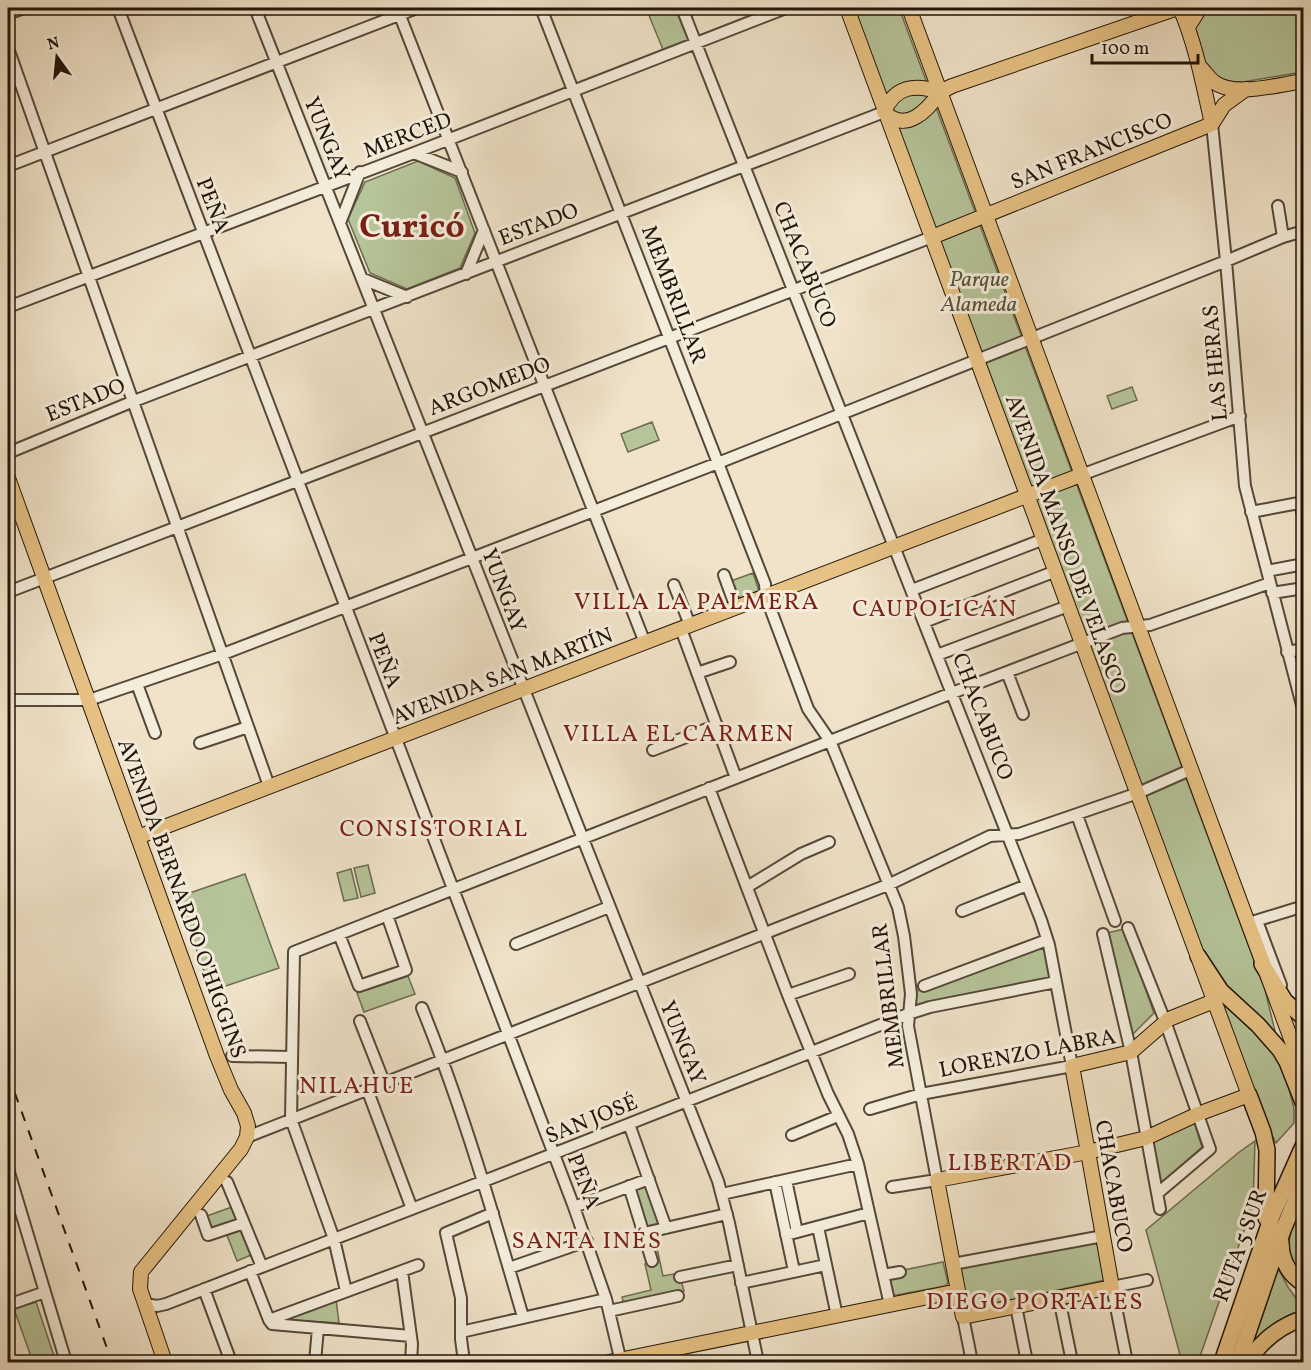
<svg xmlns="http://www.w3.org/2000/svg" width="1311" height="1370" font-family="Vollkorn,serif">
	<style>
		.green { fill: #b6c499; stroke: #6c6c51; stroke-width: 1.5 }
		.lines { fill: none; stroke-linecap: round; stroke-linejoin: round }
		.minor-casing { stroke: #554839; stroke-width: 14 }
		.major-casing { stroke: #211409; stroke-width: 16 }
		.highway-casing { stroke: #211409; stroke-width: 18 }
		.minor { stroke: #f5eddc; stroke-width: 10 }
		.major { stroke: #e8c284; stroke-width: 14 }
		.highway { stroke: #e8c284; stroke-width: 15 }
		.rail { stroke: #211409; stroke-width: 2; stroke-dasharray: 10 10; stroke-linecap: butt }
		.labels { text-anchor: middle; stroke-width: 6; stroke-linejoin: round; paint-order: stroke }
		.street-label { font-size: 22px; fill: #211409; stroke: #f5eddc }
		.park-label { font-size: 22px; font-style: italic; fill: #55523b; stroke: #f5eddc }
		.neighbourhood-label { font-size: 24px; letter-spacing: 1.5px; fill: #7a1f14; stroke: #f5eddc }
		.town-label { font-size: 34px; font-weight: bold; fill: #7a1f14; stroke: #f5eddc }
	</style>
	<rect width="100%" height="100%" fill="#f0e3c9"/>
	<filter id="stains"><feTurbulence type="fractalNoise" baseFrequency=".00333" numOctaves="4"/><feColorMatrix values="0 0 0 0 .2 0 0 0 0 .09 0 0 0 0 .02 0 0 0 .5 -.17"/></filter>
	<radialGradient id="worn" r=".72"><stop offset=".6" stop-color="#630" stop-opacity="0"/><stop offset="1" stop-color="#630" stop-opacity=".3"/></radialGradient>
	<path class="green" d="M646,8h29l14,33 -25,11z
		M853,8h46l366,982 29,119v14l-18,20 -8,-15z
		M1205,8h98v62l-7,3 -53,9c-15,1 -29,-4 -38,-16l-11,-41z
		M418,161l37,17 20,55 -15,35 -53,21 -37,-16 -22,-54 17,-37z
		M1132,387l5,13 -25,9 -5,-13z
		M652,422l7,18 -31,12 -7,-18z
		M753,573l7,21 -24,9 -8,-21z
		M368,865l7,28 -14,4 -7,-29z
		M351,869l7,29 -14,3 -7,-28z
		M245,874l34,94 -68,23 -33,-94z
		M1124,929l30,84 -24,24 -23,-104z
		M1042,947h3l4,30 -3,2 -130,26 -2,-13z
		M408,976l7,18 -51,18 -7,-19z
		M1194,1122l8,25 -42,37 -10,-43z
		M1255,1141l-2,64 -55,157h-16l-36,-132 92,-77z
		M647,1183l14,42 -13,4 -14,-41z
		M1303,1197v79c-27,-22 -9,-52 0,-79z
		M232,1207l19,48 -14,6 -12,-31 -14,5 -7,-18z
		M655,1239l8,37 16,-3 5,18 -60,14 -2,-8 29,-7 -6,-26 9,-3 -5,-21z
		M1097,1240l8,40 -138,29 -9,-42z
		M943,1262l5,21 -3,3 -54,10 -4,-18 17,-8z
		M1278,1268l10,19 10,14h5v8l-24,13 -30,27z
		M336,1299l3,24 -51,-3 -2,-3z
		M36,1302l20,60h-23l-19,-53z"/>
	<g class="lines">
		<defs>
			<path id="minor" d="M118,8l456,1199 32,92 15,63
				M255,8l463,1173 11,42 29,139
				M397,8l248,635
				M541,8l224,576 1,13 42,112 22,32 68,166 6,29 7,58 -3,32 29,154 -45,7
				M682,8l359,912 8,25 23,121 -151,28 -51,15
				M8,14l16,-6
				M8,48l261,738
				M1212,124l14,137 19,225 59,227
				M414,153l48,19
				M8,166l409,-158
				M1278,206l5,31
				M340,223l20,-51
				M466,274l18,-44
				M363,279l44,18
				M8,307l406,-154 372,-145
				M8,453l121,-50 755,-291
				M1081,475l159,-59
				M1300,503l4,17
				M1251,512l53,-10
				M1267,571l37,-7
				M724,575l12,33
				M674,585l16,40
				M912,590l132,-51
				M8,592l924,-355
				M1272,593l32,-5
				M924,622l132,-51
				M681,629l55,149
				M1287,652l17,-3
				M937,655l131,-49
				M1007,672l16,42
				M697,673l33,-11
				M137,684l18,49
				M8,700h81l134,-46 495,-191 508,-202 57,-24 21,-6
				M200,743l48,-16
				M653,750l64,-25
				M709,788l79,207 40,99 20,40 10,30 32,141
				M1077,815l38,106
				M747,887l54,-33 28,-12
				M962,911l65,-26
				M1257,921l24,64
				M1252,922l52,-16
				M1128,928l37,93 45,128 -52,44
				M339,934l20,52 47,-16 -19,-55
				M1103,934l28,118 29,157
				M516,944l93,-37
				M924,986l123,-46
				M788,995l61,-21
				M422,1008c41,101 71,205 101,309
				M360,1021l24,61
				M232,1056l59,1
				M367,1089l45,120
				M629,1124l37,104
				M792,1135l46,-19
				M247,1137l643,-253 100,-48 29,-2 119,-41 52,-23
				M8,1169l58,193
				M786,1180l11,52
				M227,1182l35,85
				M775,1182l19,89
				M629,1186l23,75
				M722,1194l136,-30
				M574,1207l75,-28
				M201,1215l7,20 36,-12
				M818,1227l19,89
				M644,1233l83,-19
				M786,1235l83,-22
				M953,1264l150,-28
				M509,1268l78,-27
				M250,1271l19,49
				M402,1271l10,73 -1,18
				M883,1275l17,-3
				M680,1277l58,-12
				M741,1283l85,-18
				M204,1289l27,73
				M346,1291l-12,-52 -43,-120 3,-167 658,-259 170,-65 28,-3 120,-42
				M1059,1298l13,64
				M145,1304l12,2 9,-2 318,-123 424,-167 22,-7 126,-25
				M8,1305l37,-13
				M1016,1306l11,56
				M609,1311l69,-15
				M963,1317l9,45
				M269,1320l149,-55
				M269,1320l3,4 139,12
				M461,1332l145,-33
				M315,1362l3,-34
				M464,1362l-3,-23v-41l-15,-65 47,-20
				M1127,1362l-15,-75 35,-7"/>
			<path id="major" d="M847,8l402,1087 -51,19 -52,24 -58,14 -151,28 26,137 149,-30 -24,-135 -1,-5 -15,-81 59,-14 38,-33 45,-18
				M909,8l395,1066
				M1180,8c16,37 23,76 32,116
				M1188,27l12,-19
				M1201,68c4,4 8,10 13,14 20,16 66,2 90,-1
				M940,92c-12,18 -34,42 -56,20 11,-27 32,-28 56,-20l12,-6 226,-78
				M1212,124l12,-19 22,-16
				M932,237l280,-113
				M8,478l209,578 14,34 13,23 4,13 -1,11 -6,12 -100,123 -1,17 25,73
				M138,837l943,-362
				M609,1362l349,-71"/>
			<path id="highway" d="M1198,956l23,35 37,34 22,25 7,12 17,43
				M1262,964l23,37 19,17
				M1249,1095l14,37 4,18 -1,68
				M1281,1242c0,18 7,32 23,42
				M1222,1362l50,-146 32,-72
				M1238,1362l45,-132 21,-50
				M1248,1362c13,-21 32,-36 56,-44"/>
		</defs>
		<use href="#minor" class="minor-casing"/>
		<use href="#major" class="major-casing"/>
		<use href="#highway" class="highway-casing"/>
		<use href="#minor" class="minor"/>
		<use href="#major" class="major"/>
		<use href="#highway" class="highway"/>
		<path class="rail" d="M8,1074l104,288"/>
	</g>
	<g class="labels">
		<g class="street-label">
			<text transform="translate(407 134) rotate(-21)" y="8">MERCED</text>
			<text transform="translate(328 138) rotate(68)" y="8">YUNGAY</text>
			<text transform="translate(1091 150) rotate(-22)" y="8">SAN FRANCISCO</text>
			<text transform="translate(214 205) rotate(69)" y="8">PEÑA</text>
			<text transform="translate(538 223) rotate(-21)" y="8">ESTADO</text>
			<text transform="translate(806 264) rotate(68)" y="8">CHACABUCO</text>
			<text transform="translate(675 294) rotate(69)" y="8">MEMBRILLAR</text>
			<text transform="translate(1214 363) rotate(-95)" y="8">LAS HERAS</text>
			<text transform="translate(489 385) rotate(-21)" y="8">ARGOMEDO</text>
			<text transform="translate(85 399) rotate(-22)" y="8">ESTADO</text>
			<text transform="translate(1067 544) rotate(70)" y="8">AVENIDA MANSO DE VELASCO</text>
			<text transform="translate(505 590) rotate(69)" y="8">YUNGAY</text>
			<text transform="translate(386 660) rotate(69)" y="8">PEÑA</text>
			<text transform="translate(502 675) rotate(-21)" y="8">AVENIDA SAN MARTÍN</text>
			<text transform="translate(984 716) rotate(69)" y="8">CHACABUCO</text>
			<text transform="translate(183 898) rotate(70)" y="8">AVENIDA BERNARDO O'HIGGINS</text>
			<text transform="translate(887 996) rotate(-97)" y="8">MEMBRILLAR</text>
			<text transform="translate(684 1042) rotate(68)" y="8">YUNGAY</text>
			<text transform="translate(1027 1052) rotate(-11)" y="8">LORENZO LABRA</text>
			<text transform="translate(591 1118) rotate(-22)" y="8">SAN JOSÉ</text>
			<text transform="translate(585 1181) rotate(69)" y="8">PEÑA</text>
			<text transform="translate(1115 1186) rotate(80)" y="8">CHACABUCO</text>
			<text transform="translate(1239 1245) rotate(-70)" y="8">RUTA 5 SUR</text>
		</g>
		<g class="park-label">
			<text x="979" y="286">Parque<tspan x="979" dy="25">Alameda</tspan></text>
		</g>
		<g class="neighbourhood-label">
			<text x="697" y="609">VILLA LA PALMERA</text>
			<text x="935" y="616">CAUPOLICÁN</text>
			<text x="679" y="741">VILLA EL CARMEN</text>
			<text x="434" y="836">CONSISTORIAL</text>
			<text x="357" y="1093">NILAHUE</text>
			<text x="1010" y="1170">LIBERTAD</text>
			<text x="587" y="1248">SANTA INÉS</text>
			<text x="1035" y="1309">DIEGO PORTALES</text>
		</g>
		<g class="town-label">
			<text x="412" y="237">Curicó</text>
		</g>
	</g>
	<rect width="1311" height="1370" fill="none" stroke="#f0e3c9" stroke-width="30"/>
	<rect x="9" y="9" width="1293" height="1352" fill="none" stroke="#211409" stroke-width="3"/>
	<rect x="15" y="15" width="1281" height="1340" fill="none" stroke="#211409" stroke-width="1.5"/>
	<g transform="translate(57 57) rotate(345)" stroke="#f5eddc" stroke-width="4.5" paint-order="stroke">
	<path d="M0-4.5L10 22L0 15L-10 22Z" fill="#211409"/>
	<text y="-9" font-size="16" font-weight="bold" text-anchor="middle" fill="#211409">N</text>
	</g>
	<path d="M1092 54v9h106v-9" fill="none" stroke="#211409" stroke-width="3"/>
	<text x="1101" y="54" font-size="18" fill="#211409" stroke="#f5eddc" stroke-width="4.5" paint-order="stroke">100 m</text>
	<rect width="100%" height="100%" filter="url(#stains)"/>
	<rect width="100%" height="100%" fill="url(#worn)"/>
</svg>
